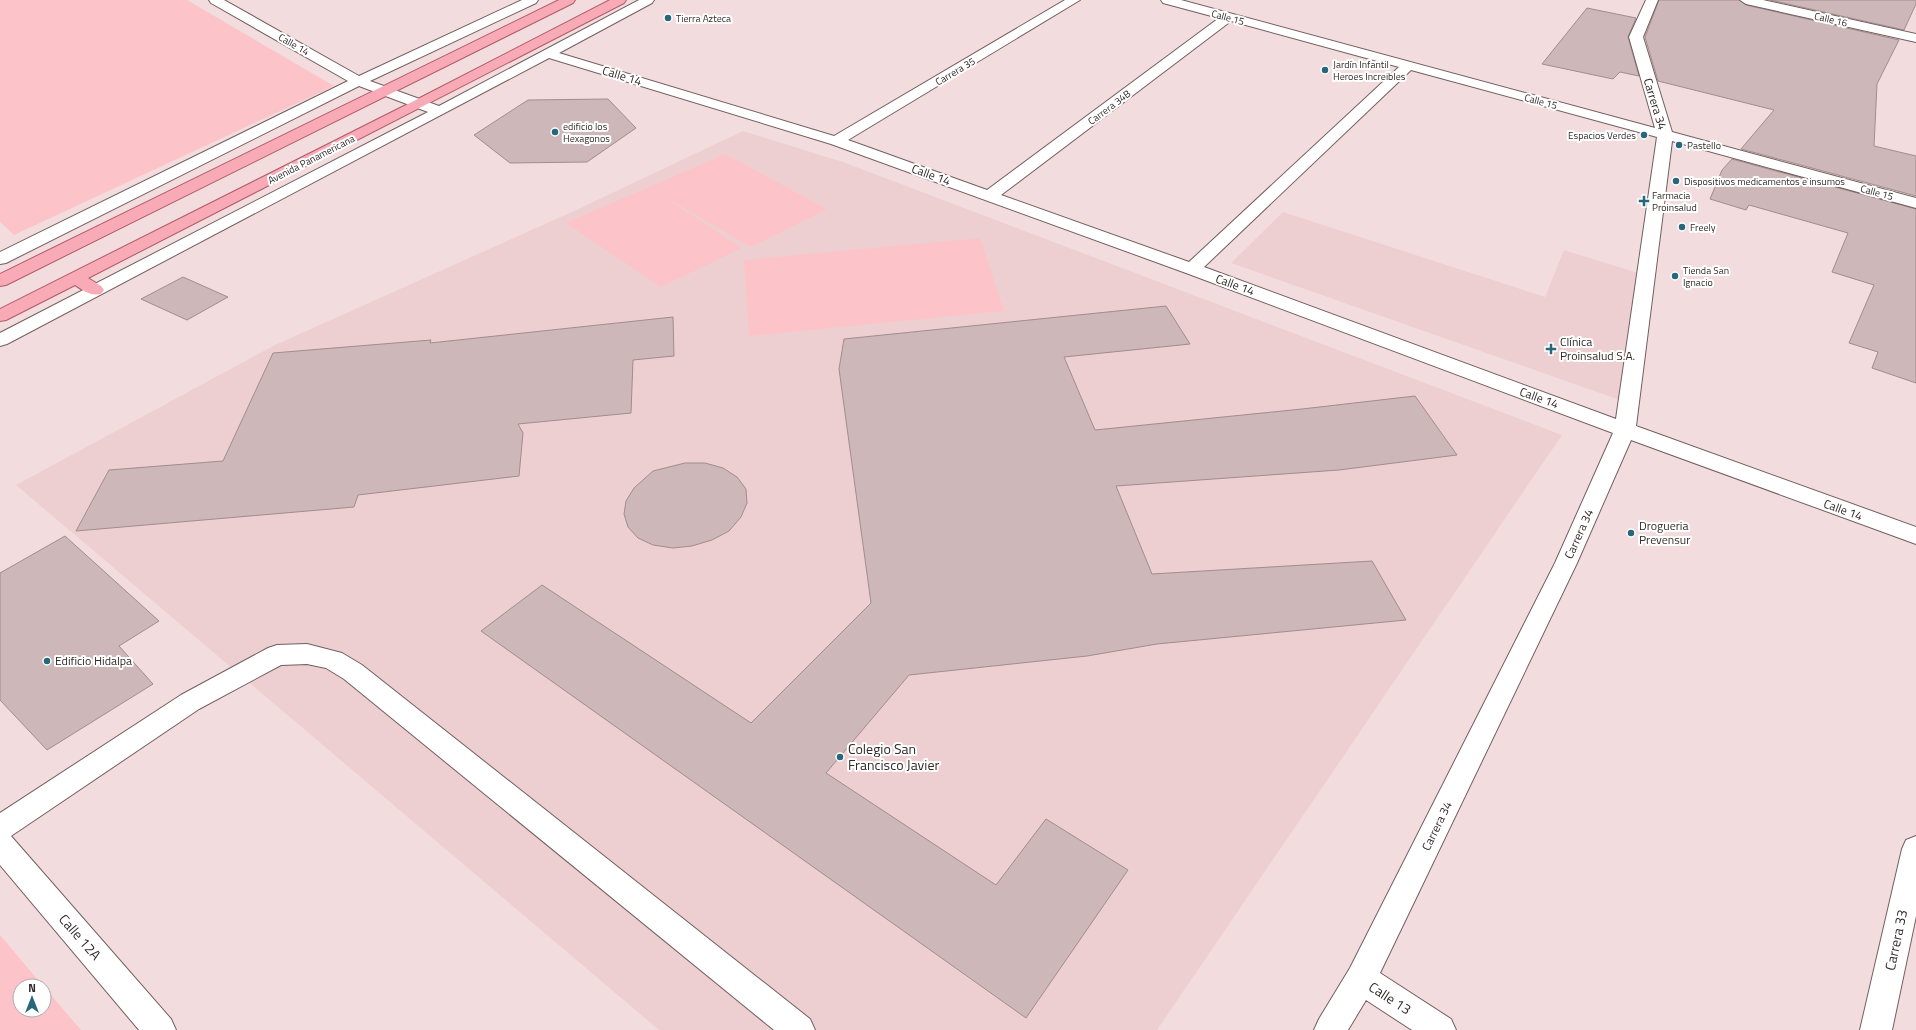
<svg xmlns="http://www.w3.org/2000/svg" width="1916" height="1030" font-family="'Titillium Web',sans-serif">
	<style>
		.built { fill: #eecfd1 }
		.green { fill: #fcc4c9 }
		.building { fill: #cdb7b8; stroke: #a18c8e }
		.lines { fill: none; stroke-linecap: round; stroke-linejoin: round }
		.minor-casing { stroke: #735f60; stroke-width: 2 }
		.major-casing { stroke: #b05a66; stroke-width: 2 }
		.minor { fill: #fff; fill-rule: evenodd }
		.major { fill: #f8abb6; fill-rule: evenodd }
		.poi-dot { fill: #27677b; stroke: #fff; stroke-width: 1.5 }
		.labels { text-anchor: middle; stroke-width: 4; stroke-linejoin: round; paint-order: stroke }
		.far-street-label { font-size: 10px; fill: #332b2b; stroke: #fff }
		.far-poi-label { font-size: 10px; fill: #332b2b; stroke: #fff; text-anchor: start }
		.street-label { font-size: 12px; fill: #332b2b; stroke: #fff }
		.poi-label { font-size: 12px; fill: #332b2b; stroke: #fff; text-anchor: start }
		.near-poi-label { font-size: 14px; fill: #332b2b; stroke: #fff; text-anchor: start }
		.near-street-label { font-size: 14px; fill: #332b2b; stroke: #fff }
	</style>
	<rect width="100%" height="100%" fill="#f3dcde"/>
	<path class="built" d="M743,131l100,31 719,273 -405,595h-498l-643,-545 259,-140 299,-134z
		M1283,212l262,85 19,-47 74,23 -18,127 -389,-137z"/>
	<path class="green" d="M0,0h187l147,86 -320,149 -14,-13z
		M725,154l102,55 -76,38 -90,-52 81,53 -81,39 -95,-64z
		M980,238l24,73 -255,25 -5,-76z
		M0,935l43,51h-23v24h24v-23l37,43h-81z"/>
	<path class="building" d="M1659,0h80l7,5 153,35 -22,44 -3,62 42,10v40l-175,-47 33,-39 -116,-29 -13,-44z
		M1770,0h146v4l-12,26z
		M1587,8l49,10 -8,19 11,39 -19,-4 -7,7 -71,-15z
		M608,99l28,29 -49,34 -77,1 -36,-28 54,-35z
		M1732,159l184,50v174l-44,-15 6,-16 -29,-9 25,-58 -42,-13 16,-39 -99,-28 -3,5 -36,-11 12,-29z
		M183,277l45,20 -41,23 -46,-21z
		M1166,306l24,38 -126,13 31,73 207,-21 113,-13 42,59 -118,15 -223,16 36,88 220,-13 34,59 -249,24 -70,12 -178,19 -83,98 170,112 50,-66 82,51 -102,148 -545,-387 61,-46 209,138 120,-120 -32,-234 5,-30z
		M673,317l1,39 -41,4 -2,53 -113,11 5,9 -4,43 -161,19 -4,12 -278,24 33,-61 114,-9 50,-108 158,-13 -1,3z
		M685,463h20l18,5 14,9 9,12 1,14 -6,14 -12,14 -17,9 -20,6 -19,2 -20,-3 -15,-7 -10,-11 -4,-13 2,-13 8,-13 19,-17z
		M65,536l94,85 -40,25 34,38 -106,66 -47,-50v-127z"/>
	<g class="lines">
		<defs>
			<path id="minor" d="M209,0h15l135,76 163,-76h16l-2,3 -166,78 69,25 200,-106h15l-2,3 -93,50 275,83 231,-136h15l-232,140 139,50 232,-172 -56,-15 -2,-3h20l474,128 -26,-91 17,-37h12l-15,37 29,95 244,66v10l-244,-67 -36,285 280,101v17l-285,-104 -54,123 -197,410 71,46 5,11h-44l-46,-30 -18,30h-34l5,-11 31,-51 205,-405 58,-130 -427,-160 -355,-129 -282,-86 -542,286 -7,2v-13l428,-221 -69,-26 -353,177 -6,1v-12l348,-171 -137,-78zM1231,21l168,46 -210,195 -188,-67zM1411,70l246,67 -41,282 -412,-152z
				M1740,0h23l153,34v8l-170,-38z
				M307,644l35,9 20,12 448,354 5,11h-41l-430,-351 -18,-11 -19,-4 -26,1 -82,44 -188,127 160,183 5,11h-37l-139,-165v-52l181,-118 87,-47 9,-3z
				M1916,836v80l-24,114h-32l42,-181 4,-9z"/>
			<path id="major" d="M559,0h16l-2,3 -567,282 -6,1v-12z
				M610,0h16l-2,3 -536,275 13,8 3,4 -3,4c-11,2 -17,-3 -26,-9l-69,35 -6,1v-12l414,-208z"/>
		</defs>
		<use href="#minor" class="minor-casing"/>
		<use href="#major" class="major-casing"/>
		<use href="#minor" class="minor"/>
		<use href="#major" class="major"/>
	</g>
	<g class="poi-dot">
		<circle cx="668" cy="18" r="4"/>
		<circle cx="1325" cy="70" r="4"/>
		<circle cx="555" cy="132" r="4"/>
		<circle cx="1644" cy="135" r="4"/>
		<circle cx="1679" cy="145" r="4"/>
		<circle cx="1676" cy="181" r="4"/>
		<path d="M1642 195h4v4h4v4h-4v4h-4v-4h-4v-4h4z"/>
		<circle cx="1682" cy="227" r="4"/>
		<circle cx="1675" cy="276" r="4"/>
		<path d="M1549 343h4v4h4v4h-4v4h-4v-4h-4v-4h4z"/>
		<circle cx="1631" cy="533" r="4"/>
		<circle cx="47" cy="661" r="4"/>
		<circle cx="840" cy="757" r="4"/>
	</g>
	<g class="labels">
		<g class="far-street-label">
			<text transform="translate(1228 17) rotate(15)" y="4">Calle 15</text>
			<text transform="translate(1831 19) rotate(13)" y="4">Calle 16</text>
			<text transform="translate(294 44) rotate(29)" y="4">Calle 14</text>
			<text transform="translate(955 71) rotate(-31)" y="4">Carrera 35</text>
			<text transform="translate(1541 101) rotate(15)" y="4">Calle 15</text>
			<text transform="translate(1109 107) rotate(-37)" y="4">Carrera 34B</text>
			<text transform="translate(311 159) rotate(-27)" y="4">Avenida Panamericana</text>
			<text transform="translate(1877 192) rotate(15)" y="4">Calle 15</text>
		</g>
		<g class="far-poi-label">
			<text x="676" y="22">Tierra Azteca</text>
			<text x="1333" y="68">Jardín Infantil<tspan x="1333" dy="12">Heroes Increibles</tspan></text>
			<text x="563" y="130">edificio los<tspan x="563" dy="12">Hexagonos</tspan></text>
			<text x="1636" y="139" text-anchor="end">Espacios Verdes</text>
			<text x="1687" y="149">Pastello</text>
			<text x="1684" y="185">Dispositivos medicamentos e insumos</text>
			<text x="1652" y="199">Farmacia<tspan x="1652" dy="12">Proinsalud</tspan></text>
			<text x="1690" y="231">Freely</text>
			<text x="1683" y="274">Tienda San<tspan x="1683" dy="12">Ignacio</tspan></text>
		</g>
		<g class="street-label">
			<text transform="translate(622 76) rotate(17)" y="4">Calle 14</text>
			<text transform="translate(1655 104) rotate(73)" y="4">Carrera 34</text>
			<text transform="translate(931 175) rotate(20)" y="4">Calle 14</text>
			<text transform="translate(1235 285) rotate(20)" y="4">Calle 14</text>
			<text transform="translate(1539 398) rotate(20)" y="4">Calle 14</text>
			<text transform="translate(1843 510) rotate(20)" y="4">Calle 14</text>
			<text transform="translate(1579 534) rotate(-66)" y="4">Carrera 34</text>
			<text transform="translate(1437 826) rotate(-64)" y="4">Carrera 34</text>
		</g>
		<g class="poi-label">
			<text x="1560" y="346">Clínica<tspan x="1560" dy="14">Proinsalud S.A.</tspan></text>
			<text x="1639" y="530">Drogueria<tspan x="1639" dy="14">Prevensur</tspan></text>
			<text x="55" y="665">Edificio Hidalpa</text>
		</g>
		<g class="near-poi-label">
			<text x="848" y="754">Colegio San<tspan x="848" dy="16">Francisco Javier</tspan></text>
		</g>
		<g class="near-street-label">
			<text transform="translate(80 937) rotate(49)" y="5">Calle 12A</text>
			<text transform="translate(1896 940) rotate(-78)" y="5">Carrera 33</text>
			<text transform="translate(1390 998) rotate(33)" y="5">Calle 13</text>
		</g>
	</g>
	<g transform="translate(32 998)"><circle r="19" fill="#ffffff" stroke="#adaaaa"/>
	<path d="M0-3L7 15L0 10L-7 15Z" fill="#27677b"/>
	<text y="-6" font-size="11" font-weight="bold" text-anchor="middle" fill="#332b2b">N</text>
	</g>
</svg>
